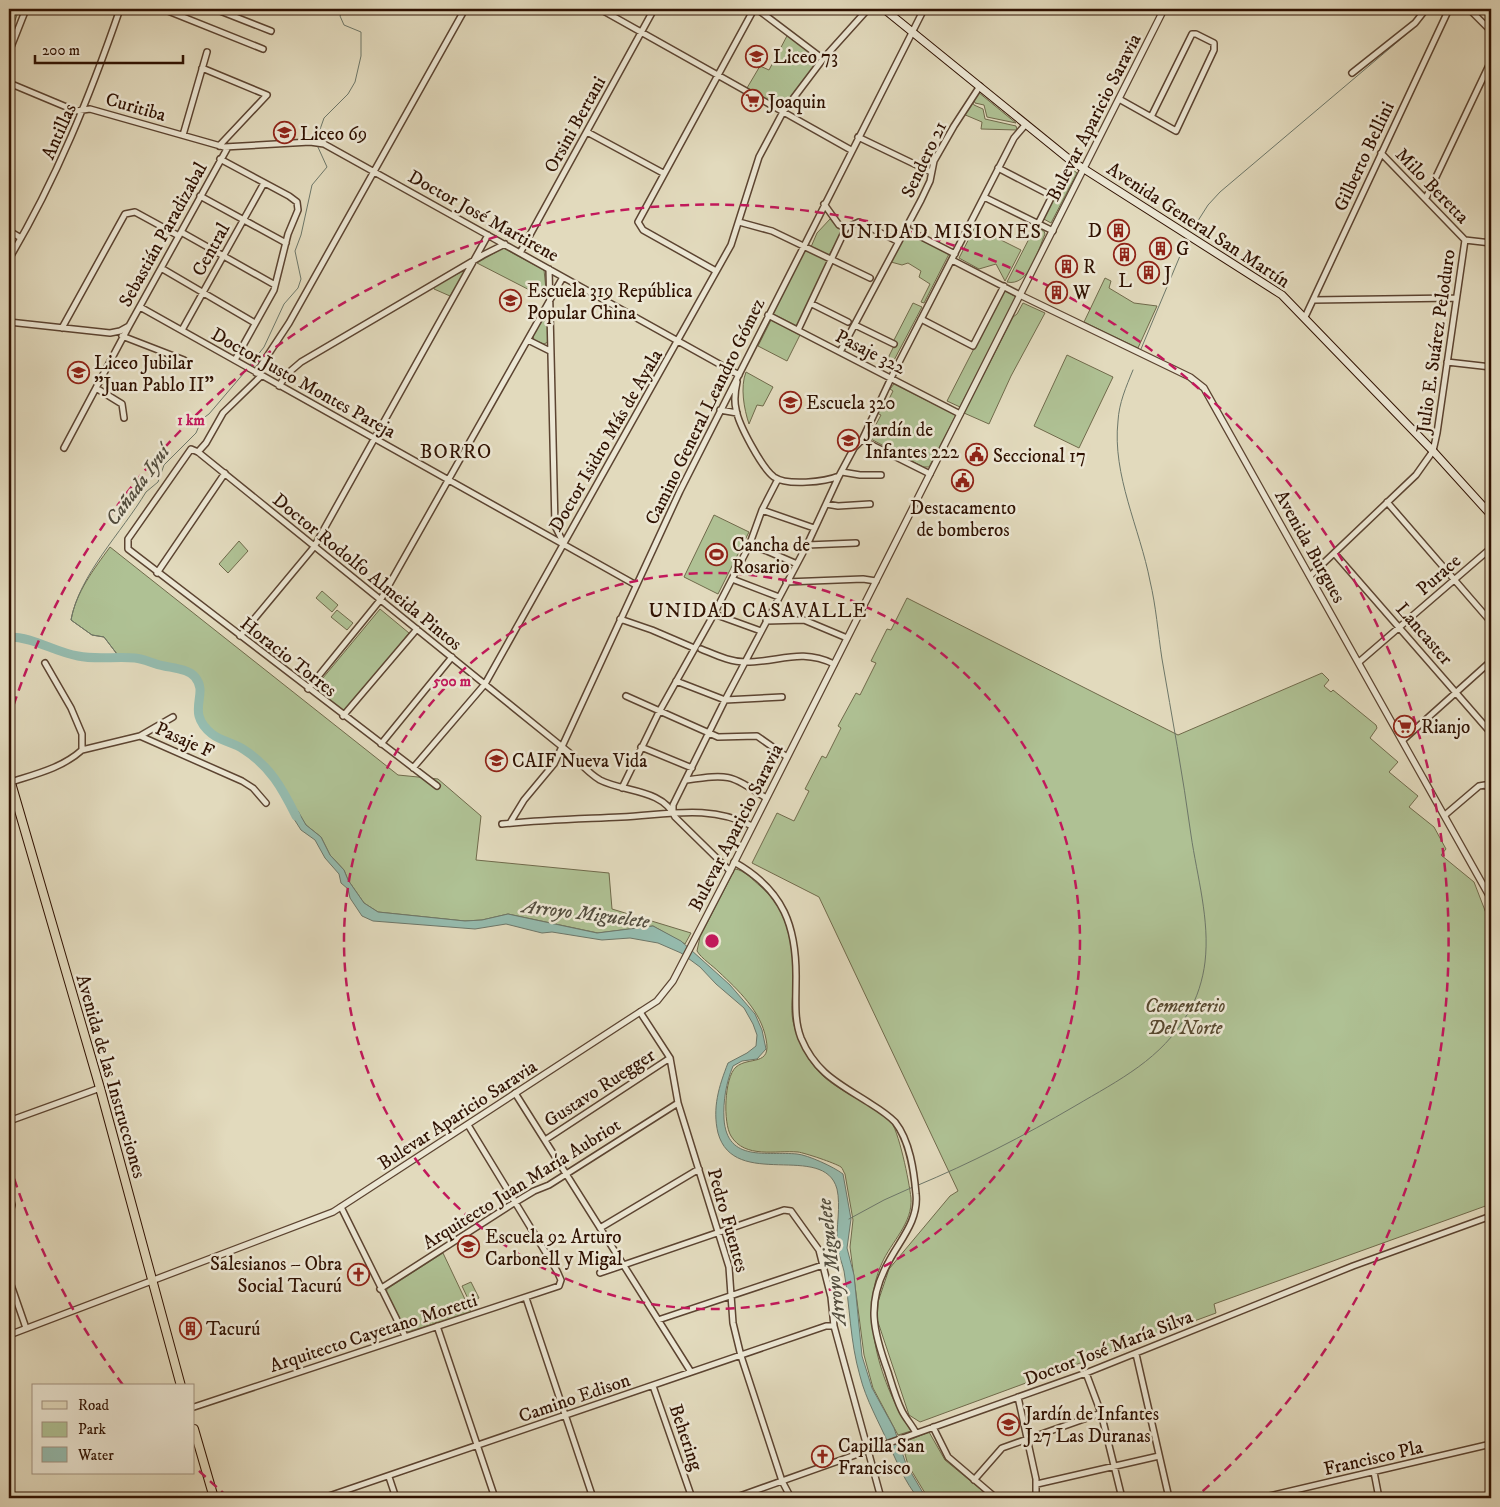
<svg xmlns="http://www.w3.org/2000/svg" width="1500" height="1507" font-family="'IM FELL DW Pica',serif">
	<style>
		.green { fill: #afc194; stroke: #706a4b }
		.water { fill: #95bbae; stroke: #6d7769 }
		.lines { fill: none; stroke-linecap: round; stroke-linejoin: round }
		.stream { stroke: #6d7769; stroke-width: 1 }
		.river { stroke: #95bbae; stroke-width: 9 }
		.minor-casing { stroke: #5c4431; stroke-width: 8 }
		.tertiary-casing { stroke: #5c4431; stroke-width: 8 }
		.secondary-casing { stroke: #301202; stroke-width: 9 }
		.primary-casing { stroke: #301202; stroke-width: 10 }
		.minor { stroke: #ece7d4; stroke-width: 5 }
		.tertiary { stroke: #ece7d4; stroke-width: 5.5 }
		.secondary { stroke: #ece7d4; stroke-width: 7 }
		.primary { stroke: #e2dabd; stroke-width: 8 }
		.ring { fill: none; stroke: #c2185b; stroke-width: 2.5; stroke-dasharray: 9 6 }
		.labels { text-anchor: middle; stroke-width: 5; stroke-linejoin: round; paint-order: stroke }
		.poi-label { font-size: 19px; fill: #301202; stroke: #ece7d4; text-anchor: start }
		.street-label { font-size: 19px; fill: #301202; stroke: #ece7d4 }
		.park-label { font-size: 19px; font-style: italic; fill: #56472e; stroke: #ece7d4 }
		.neighbourhood-label { font-size: 20px; letter-spacing: 1px; fill: #301202; stroke: #ece7d4 }
		.water-label { font-size: 20px; font-style: italic; fill: #534d3e; stroke: #ece7d4 }
		.centre { fill: #c2185b; stroke: #ece7d4; stroke-width: 2.5 }
		.ring-label { font-size: 15px; text-anchor: middle; font-weight: bold; fill: #c2185b; stroke: #ece7d4; stroke-width: 5; stroke-linejoin: round; paint-order: stroke }
	</style>
	<rect width="100%" height="100%" fill="#e2dabd"/>
	<filter id="stains"><feTurbulence type="fractalNoise" baseFrequency=".004" numOctaves="4"/><feColorMatrix values="0 0 0 0 .2 0 0 0 0 .09 0 0 0 0 .02 0 0 0 .5 -.17"/></filter>
	<radialGradient id="worn" r=".72"><stop offset=".6" stop-color="#630" stop-opacity="0"/><stop offset="1" stop-color="#630" stop-opacity=".3"/></radialGradient>
	<path class="green" d="M9,9l8,6 -8,22z
		M788,34l26,21 3,7 -35,46 -35,-20 13,-22 9,4z
		M978,92l38,31 -29,-6 -3,-12 -9,-2 -1,-3z
		M972,101l2,4 9,4 2,10 31,7 1,4 -36,-1 1,-7 -19,-8z
		M1068,166l9,7 -26,50 -9,-5z
		M830,219l12,13 -13,23 -18,-8 6,-14z
		M975,227l46,23 -16,31 -9,-17 -17,5 -20,-11z
		M1035,227l9,4 1,3c-7,16 -16,53 -38,48z
		M906,233l43,21 -25,49 -3,-1 9,-18 -11,-7 2,-6 -13,-8 -6,2 -11,-3z
		M503,248l41,22 3,29 -70,-36z
		M805,250l23,11 -31,65 -24,-12z
		M467,269l-17,27 -16,-7v-3z
		M1105,278l6,3 -2,7 25,15 23,3 -19,42 -54,-26z
		M1004,290l12,7 -56,110 -13,-6z
		M913,303l9,4 -30,57 -4,-1 1,-7 7,-14 -2,-2z
		M1023,303l22,10 -34,63 -22,48 -25,-11 49,-96 4,-3z
		M543,318l5,3v21l-4,2 -10,-4 -1,-4z
		M771,320l29,15 -13,26 -29,-15z
		M1067,355l46,22 -34,71 -45,-22z
		M746,372l27,15 -10,19 -6,-1 -8,19c-5,-15 -9,-37 -3,-52z
		M894,384l62,31 -27,52h-6l-54,-29v-8l3,2 9,-17 -4,-2 7,-14 4,2 5,-10 -3,-2z
		M714,515l35,17 -31,62 -34,-17z
		M239,541l9,10 -20,22 -9,-9z
		M110,547l288,228 40,4 43,37 -5,44 133,13 3,36 79,24 -6,11 -32,-18 -55,7 -90,-19 -26,6 -17,1 -87,-9 -14,-9 -16,-23 -4,-10 -14,-15 -9,-18 -15,-12 -41,-61 -28,-19 -23,-9 -13,-13 -4,-10 3,-28 -6,-10 -13,-6 -21,-4 -15,-6 -25,-1 -16,-21 -12,-2 -21,-15c5,-28 23,-51 39,-73z
		M322,591l16,14 -6,7 -16,-14z
		M907,598l271,137 144,-62 7,7 -5,6 7,6 2,-2 43,35 1,3 -7,10 28,24 -9,10 29,24 -9,11 25,20 12,22 -5,6 33,27 17,44v278l-277,100 2,9 -296,109 -11,-7 -32,-96 1,-17 11,-33 61,-73 8,-5 -139,-294 -67,-34 25,-50 17,8 15,-30 -4,-2 17,-33 4,2 15,-30 -3,-2 18,-33 4,2 16,-32 -5,-2 16,-32 4,1z
		M380,609l29,24 -65,80 -31,-23z
		M337,610l16,13 -6,7 -16,-13z
		M735,869c9,1 18,11 25,17 31,25 34,66 33,104 -1,14 -3,27 3,41 15,42 30,50 67,71 8,5 21,9 26,16 10,12 20,63 22,80 2,25 -20,44 -29,65 -24,51 -1,123 29,168l-13,4 -25,-47 -9,-33 -14,-108 3,-27 -8,-46c-2,-3 -2,-5 -4,-7 -6,-4 -36,-14 -43,-15 -22,-2 -53,7 -67,-16 -8,-13 -7,-58 5,-69 13,-11 36,0 30,-28 -5,-28 -28,-49 -47,-67 -7,-7 -17,-13 -22,-21l3,-14z
		M443,1253l28,59 -63,20 -4,-2 -18,-36 1,-5z
		M471,1282l8,16 -9,5 -8,-17z
		M929,1432l16,28 46,38h-63l-20,-33 -6,-22z"/>
	<path class="water" d="M292,807l6,4 8,14 15,12 9,18 14,15 4,10 16,23 14,9 87,9 17,-1 26,-6 89,19 56,-7 28,15 49,44 25,29 7,16 4,19 -9,10 -15,2 -9,5c-7,17 -10,35 -9,53 3,44 43,32 73,35 11,1 37,13 46,20l8,45 -4,29 7,27 8,81 10,32 22,40 12,36 20,34h-8c-13,-16 -20,-34 -29,-53 -10,-23 -23,-45 -29,-69 -10,-34 -10,-70 -16,-105 -2,-9 -6,-17 -7,-26 -1,-17 4,-39 0,-56 -13,-48 -103,2 -119,-56 -6,-25 1,-47 10,-70l19,-10 9,-7 1,-11 -4,-11 -9,-16 -28,-24 -16,-17 -19,-14 -23,-10 -28,-5 -28,2 -50,-8 -10,1 -36,-9 -31,5 -102,-8 -11,-5 -12,-18 -2,-9 -7,-6 -2,-9 -14,-16 -10,-18 -14,-10 -7,-11z"/>
	<g class="lines">
		<path class="stream" d="M317,138l7,-20 24,-24 7,-12 6,-26v-24l-17,-7 -4,-9 3,-7
			M1194,227l14,-22 12,-13 195,-165 15,-18
			M1141,349l44,-105
			M250,365l14,-18 20,-43 14,-16 3,-9 -6,-28 6,-16 11,-50 15,-18 -10,-22
			M120,658l-16,-21 -12,-2 -21,-15c8,-45 51,-88 75,-128l12,-10 6,-17 32,-32 6,-14 7,-5 35,-41
			M916,1186c55,-23 108,-50 159,-80 44,-26 87,-47 113,-93 9,-14 15,-34 17,-51 5,-42 -8,-86 -14,-127 -8,-59 -19,-118 -29,-176 -4,-26 -6,-53 -12,-78 -10,-52 -38,-106 -32,-160 1,-18 8,-34 15,-51
			M849,1219l35,-19 29,-13"/>
		<path class="river" d="M9,637c25,0 45,15 69,19 19,4 38,0 57,2 10,1 18,6 29,8 9,2 25,3 31,11 15,18 -11,34 17,57 9,7 22,9 31,15 27,17 39,39 53,67"/>
		<defs>
			<path id="minor" d="M163,9l100,40
				M215,9l56,22
				M600,9l251,141
				M757,9l66,50
				M1469,9l22,22
				M9,52l17,-43
				M202,68l65,27 -48,51
				M1352,73l63,-50 11,-14
				M9,83l67,28 14,-2 134,38 86,-5 14,2 415,231
				M1119,99l57,32 38,-81v-7l-18,-9h-4l-41,83
				M587,132l76,41
				M183,135l24,-83
				M858,137l73,35
				M1381,153l84,87 26,3
				M220,159l69,37 8,6 1,8 -10,24 -14,56 -39,70
				M998,168l54,28 -14,28
				M200,196l86,47
				M984,197l69,34
				M1426,198l65,-137
				M824,204l15,21 7,3
				M739,222l33,9 98,47
				M906,229l49,25
				M9,231l12,7
				M181,232l94,53
				M520,253l134,-244
				M9,259c47,-79 81,-163 111,-250
				M952,260l68,35
				M161,268l94,55
				M549,269l6,257 8,16
				M716,271l-73,-41 -5,-8 116,-213
				M1313,300l142,-2
				M812,304l36,18
				M140,307l496,278
				M768,315l192,99
				M1305,317l144,-308
				M921,319l52,27 31,-60
				M9,322l101,11 10,-2 9,-5
				M855,325l39,19
				M62,328l63,-114 10,-2 44,24
				M182,330l82,-147
				M798,330l48,-102 13,-6 38,19
				M122,336l62,24
				M528,340l22,11
				M840,352l81,-152 9,-19 4,-20 20,-35 26,-40
				M1447,362l44,5
				M256,373l33,-50 176,-314
				M737,382c-2,9 -3,19 -1,27 2,15 26,59 38,68 13,9 51,5 65,-1
				M279,386l8,-12 14,-12 182,-107 22,-11
				M96,388l26,16 2,14
				M720,410l17,3
				M862,440l68,34
				M64,448l65,-122 99,-179
				M198,452l8,-9 17,-30 38,-37
				M842,472l18,3h21
				M1387,502l104,120
				M826,504l12,2 32,-2
				M762,510l52,18
				M807,545l49,-2
				M749,546l18,5 30,13
				M1335,554l156,179
				M157,573l68,-100
				M1310,576l106,-101 17,-24 4,-18 28,-193
				M732,579l47,18
				M786,582l77,-3 13,2
				M714,614l47,17
				M620,619l32,11 42,18
				M766,621l38,-1 43,18
				M240,636l74,-89 174,-312
				M701,649c15,6 29,13 45,13 34,0 54,-14 88,2
				M1359,662l132,-114
				M45,663l26,45 11,26v16
				M676,681l49,19 57,-3
				M308,689l73,-90 182,-322
				M626,696l92,41 39,-1 30,21
				M343,716l74,-87
				M140,736l33,-19
				M1403,740l88,-79
				M381,744l71,-87
				M641,747l51,21
				M82,750l58,-14 102,45 11,7 13,15
				M413,768l72,-84 246,-439 28,-88 24,-45 40,-53 45,-50
				M686,780c44,-6 43,-6 80,18
				M11,782c25,-8 51,-14 71,-32
				M437,786l-309,-237v-10l63,-90 7,3 373,302c9,9 17,19 29,26 23,12 63,9 75,37l55,54
				M622,788l37,-76 55,-98 35,-68 13,-36 16,-31
				M673,811v-6l52,-105 82,-155 32,-69 15,-28 8,-8 31,-66 121,-236 12,-14
				M1445,815l34,-29 6,-1 6,5
				M510,823l14,-23 30,-36 126,-273 244,-482
				M502,824c40,-4 79,-5 119,-7 46,-2 88,-13 131,9
				M734,862c50,28 63,65 62,119 0,19 -2,39 5,57 15,36 39,46 70,66 8,5 17,11 24,18 15,19 19,49 21,72 3,27 -17,47 -28,69 -22,40 -15,68 0,109 4,13 8,27 14,39 4,8 10,14 14,22
				M640,1012l30,46 8,45 51,164 4,56 8,33 41,125 9,17
				M515,1093l176,279
				M545,1140l125,-82
				M9,1195l3,10 -3,10
				M341,1207l64,129
				M600,1228l99,-59
				M600,1273l184,-63 7,1 28,39 12,47 3,29 47,172
				M9,1279l17,49
				M380,1289l134,-86 20,-12 15,-6 129,-82
				M526,1298l67,200
				M658,1320l165,-55
				M437,1326l58,172
				M1136,1354l33,144
				M1086,1373l15,40 21,85
				M653,1386l39,112
				M1018,1397l18,82v19
				M194,1407l365,-121 2,-6 -4,-9 -89,-146
				M933,1427l15,30 48,41
				M1374,1472l5,26
				M389,1477l7,21
				M974,1480l28,-32 99,-35
				M1037,1484l122,-28
				M323,1498l503,-172h8
				M734,1498l352,-125 267,-107 138,-50
				M1261,1498l230,-54"/>
			<path id="tertiary" d="M1020,295l170,82 14,11 287,511
				M9,1121l91,-33
				M9,1335l324,-123 307,-200 17,-11 16,-20 57,-110 434,-862"/>
			<path id="secondary" d="M884,9l186,151 212,135 151,156 58,64"/>
			<path id="primary" d="M9,776l91,312 81,298
				M194,1429l20,69"/>
		</defs>
		<use href="#minor" class="minor-casing"/>
		<use href="#tertiary" class="tertiary-casing"/>
		<use href="#secondary" class="secondary-casing"/>
		<use href="#primary" class="primary-casing"/>
		<use href="#minor" class="minor"/>
		<use href="#tertiary" class="tertiary"/>
		<use href="#secondary" class="secondary"/>
		<use href="#primary" class="primary"/>
	</g>
	<g class="ring">
		<circle cx="712" cy="941" r="368"/>
		<path d="M228 1497A737 737 0 0 1 195 1467M123 1385A737 737 0 0 1 9 1163M9 719A737 737 0 1 1 1196 1497"/>
	</g>
	<defs>
		<symbol id="school-ring" viewBox="-11 -11 22 22"><circle r="9.5" fill="#ece7d4" stroke="#8f2418" stroke-width="1.5"/><path d="M0-5L7-2L0 1L-7-2ZM-4 1L0 2.5L4 1V4Q0 6-4 4Z" fill="#8f2418"/></symbol>
		<symbol id="supermarket-ring" viewBox="-11 -11 22 22"><circle r="9.5" fill="#ece7d4" stroke="#8f2418" stroke-width="1.5"/><path d="M-6-5.5h2.5l.6 2H6L4.5 2H-2.5L-4.4-4H-6ZM-1.5 3.2a1.3 1.3 0 1 0 .1 0ZM3 3.2a1.3 1.3 0 1 0 .1 0Z" fill="#8f2418"/></symbol>
		<symbol id="building-ring" viewBox="-11 -11 22 22"><circle r="9.5" fill="#ece7d4" stroke="#8f2418" stroke-width="1.5"/><path d="M-4-6H4V6H1V3H-1V6H-4ZM-2.5-4.3h1.7v1.8h-1.7ZM.8-4.3h1.7v1.8H.8ZM-2.5-1h1.7V.8h-1.7ZM.8-1h1.7V.8H.8Z" fill="#8f2418"/></symbol>
		<symbol id="civic-ring" viewBox="-11 -11 22 22"><circle r="9.5" fill="#ece7d4" stroke="#8f2418" stroke-width="1.5"/><path d="M-.6-6.5H3V-4.5H.6V-3L4-1V1h2V6H-6V1h2V-1L-.6-3ZM-1.2 2.5V6h2.4V2.5Z" fill="#8f2418"/></symbol>
		<symbol id="stadium-ring" viewBox="-11 -11 22 22"><circle r="9.5" fill="#ece7d4" stroke="#8f2418" stroke-width="1.5"/><path d="M0-5a6.5 5 0 1 0 0 10a6.5 5 0 1 0 0-10ZM-3.5-1.8h7v3.6h-7Z" fill="#8f2418"/></symbol>
		<symbol id="church-ring" viewBox="-11 -11 22 22"><circle r="9.5" fill="#ece7d4" stroke="#8f2418" stroke-width="1.5"/><path d="M-1.2-6h2.4v3.5h3.3v2.4h-3.3V6h-2.4V-.1h-3.3v-2.4h3.3Z" fill="#8f2418"/></symbol>
	</defs>
	<g fill-rule="evenodd">
		<use href="#school-ring" x="744" y="44" width="25" height="25"/>
		<use href="#supermarket-ring" x="740" y="88" width="25" height="25"/>
		<use href="#school-ring" x="272" y="120" width="25" height="25"/>
		<use href="#building-ring" x="1106" y="218" width="25" height="25"/>
		<use href="#building-ring" x="1148" y="236" width="25" height="25"/>
		<use href="#building-ring" x="1112" y="242" width="25" height="25"/>
		<use href="#building-ring" x="1054" y="254" width="25" height="25"/>
		<use href="#building-ring" x="1136" y="260" width="25" height="25"/>
		<use href="#building-ring" x="1044" y="280" width="25" height="25"/>
		<use href="#school-ring" x="498" y="288" width="25" height="25"/>
		<use href="#school-ring" x="66" y="360" width="25" height="25"/>
		<use href="#school-ring" x="778" y="390" width="25" height="25"/>
		<use href="#school-ring" x="836" y="428" width="25" height="25"/>
		<use href="#civic-ring" x="964" y="442" width="25" height="25"/>
		<use href="#civic-ring" x="950" y="468" width="25" height="25"/>
		<use href="#stadium-ring" x="704" y="542" width="25" height="25"/>
		<use href="#supermarket-ring" x="1392" y="714" width="25" height="25"/>
		<use href="#school-ring" x="484" y="748" width="25" height="25"/>
		<use href="#school-ring" x="456" y="1234" width="25" height="25"/>
		<use href="#church-ring" x="346" y="1262" width="25" height="25"/>
		<use href="#building-ring" x="178" y="1316" width="25" height="25"/>
		<use href="#school-ring" x="996" y="1412" width="25" height="25"/>
		<use href="#church-ring" x="810" y="1444" width="25" height="25"/>
	</g>
	<g class="labels">
		<g class="poi-label">
			<text x="773" y="63">Liceo 73</text>
			<text x="768" y="108">Joaquin</text>
			<text x="300" y="140">Liceo 69</text>
			<text x="1102" y="237" text-anchor="end">D</text>
			<text x="1176" y="255">G</text>
			<text x="1083" y="273">R</text>
			<text x="1164" y="280">J</text>
			<text x="1125" y="287" text-anchor="middle">L</text>
			<text x="527" y="297">Escuela 319 República<tspan x="527" dy="22">Popular China</tspan></text>
			<text x="1073" y="299">W</text>
			<text x="94" y="369">Liceo Jubilar<tspan x="94" dy="22">"Juan Pablo II"</tspan></text>
			<text x="806" y="409">Escuela 320</text>
			<text x="865" y="436">Jardín de<tspan x="865" dy="22">Infantes 222</tspan></text>
			<text x="993" y="462">Seccional 17</text>
			<text x="963" y="514" text-anchor="middle">Destacamento<tspan x="963" dy="22">de bomberos</tspan></text>
			<text x="732" y="551">Cancha de<tspan x="732" dy="22">Rosario</tspan></text>
			<text x="1421" y="733">Rianjo</text>
			<text x="512" y="767">CAIF Nueva Vida</text>
			<text x="485" y="1243">Escuela 92 Arturo<tspan x="485" dy="22">Carbonell y Migal</tspan></text>
			<text x="342" y="1270" text-anchor="end">Salesianos – Obra<tspan x="342" dy="22">Social Tacurú</tspan></text>
			<text x="206" y="1335">Tacurú</text>
			<text x="1025" y="1420">Jardín de Infantes<tspan x="1025" dy="22">J27 Las Duranas</tspan></text>
			<text x="838" y="1452">Capilla San<tspan x="838" dy="22">Francisco</tspan></text>
		</g>
		<g class="street-label">
			<text transform="translate(136 106) rotate(16)" y="7">Curitiba</text>
			<text transform="translate(1093 117) rotate(-63)" y="7">Bulevar Aparicio Saravia</text>
			<text transform="translate(574 124) rotate(-61)" y="7">Orsini Bertani</text>
			<text transform="translate(58 131) rotate(-66)" y="7">Antillas</text>
			<text transform="translate(1363 156) rotate(-65)" y="7">Gilberto Bellini</text>
			<text transform="translate(923 159) rotate(-65)" y="7">Sendero 21</text>
			<text transform="translate(1433 185) rotate(46)" y="7">Milo Beretta</text>
			<text transform="translate(484 215) rotate(29)" y="7">Doctor José Martirene</text>
			<text transform="translate(1199 224) rotate(33)" y="7">Avenida General San Martín</text>
			<text transform="translate(162 234) rotate(-61)" y="7">Sebastián Paradizabal</text>
			<text transform="translate(210 249) rotate(-61)" y="7">Central</text>
			<text transform="translate(1435 341) rotate(-82)" y="7">Julio E. Suárez Peloduro</text>
			<text transform="translate(871 351) rotate(27)" y="7">Pasaje 322</text>
			<text transform="translate(304 382) rotate(29)" y="7">Doctor Justo Montes Pareja</text>
			<text transform="translate(704 411) rotate(-64)" y="7">Camino General Leandro Gómez</text>
			<text transform="translate(605 440) rotate(-60)" y="7">Doctor Isidro Más de Ayala</text>
			<text transform="translate(1311 546) rotate(61)" y="7">Avenida Burgues</text>
			<text transform="translate(368 571) rotate(39)" y="7">Doctor Rodolfo Almeida Pintos</text>
			<text transform="translate(1438 574) rotate(-41)" y="7">Purace</text>
			<text transform="translate(1425 633) rotate(49)" y="7">Lancaster</text>
			<text transform="translate(289 656) rotate(38)" y="7">Horacio Torres</text>
			<text transform="translate(185 739) rotate(24)" y="7">Pasaje F</text>
			<text transform="translate(735 827) rotate(-63)" y="7">Bulevar Aparicio Saravia</text>
			<text transform="translate(112 1076) rotate(74)" y="7">Avenida de las Instrucciones</text>
			<text transform="translate(599 1087) rotate(-33)" y="7">Gustavo Ruegger</text>
			<text transform="translate(457 1114) rotate(-33)" y="7">Bulevar Aparicio Saravia</text>
			<text transform="translate(521 1183) rotate(-32)" y="7">Arquitecto Juan María Aubriot</text>
			<text transform="translate(729 1220) rotate(74)" y="7">Pedro Fuentes</text>
			<text transform="translate(373 1332) rotate(-18)" y="7">Arquitecto Cayetano Moretti</text>
			<text transform="translate(1108 1347) rotate(-21)" y="7">Doctor José María Silva</text>
			<text transform="translate(574 1397) rotate(-19)" y="7">Camino Edison</text>
			<text transform="translate(687 1437) rotate(71)" y="7">Behering</text>
			<text transform="translate(1373 1457) rotate(-13)" y="7">Francisco Pla</text>
		</g>
		<g class="park-label">
			<text x="1185" y="1012">Cementerio<tspan x="1185" dy="22">Del Norte</tspan></text>
		</g>
		<g class="neighbourhood-label">
			<text x="941" y="238">UNIDAD MISIONES</text>
			<text x="456" y="458">BORRO</text>
			<text x="758" y="617">UNIDAD CASAVALLE</text>
		</g>
		<g class="water-label">
			<text transform="translate(137 485) rotate(-54)" y="7">Cañada Iyuí</text>
			<text transform="translate(586 913) rotate(7)" y="7">Arroyo Miguelete</text>
			<text transform="translate(831 1262) rotate(-97)" y="7">Arroyo Miguelete</text>
		</g>
	</g>
	<circle cx="712" cy="941" r="8" class="centre"/>
	<g class="ring-label">
		<text x="191" y="425">1 km</text>
		<text x="452" y="686">500 m</text>
	</g>
	<rect width="1500" height="1507" fill="none" stroke="#e2dabd" stroke-width="30"/>
	<rect x="10" y="10" width="1480" height="1487" fill="none" stroke="#301202" stroke-width="2.5"/>
	<rect x="15" y="15" width="1470" height="1477" fill="none" stroke="#301202"/>
	<rect x="32" y="1384" width="162" height="90" fill="#ece7d4" stroke="#a19280"/>
	<rect x="42" y="1401" width="25" height="8" fill="#e2dabd" stroke="#a19280"/>
	<text x="78" y="1410" font-size="15" fill="#301202">Road</text>
	<rect x="42" y="1422" width="25" height="15" fill="#afc194" stroke="#a19280"/>
	<text x="78" y="1434" font-size="15" fill="#301202">Park</text>
	<rect x="42" y="1447" width="25" height="15" fill="#95bbae" stroke="#a19280"/>
	<text x="78" y="1460" font-size="15" fill="#301202">Water</text>
	<path d="M35 55v8h148v-8" fill="none" stroke="#301202" stroke-width="2.5"/>
	<text x="42" y="55" font-size="15" fill="#301202" stroke="#ece7d4" stroke-width="4" paint-order="stroke">200 m</text>
	<rect width="100%" height="100%" filter="url(#stains)"/>
	<rect width="100%" height="100%" fill="url(#worn)"/>
</svg>
